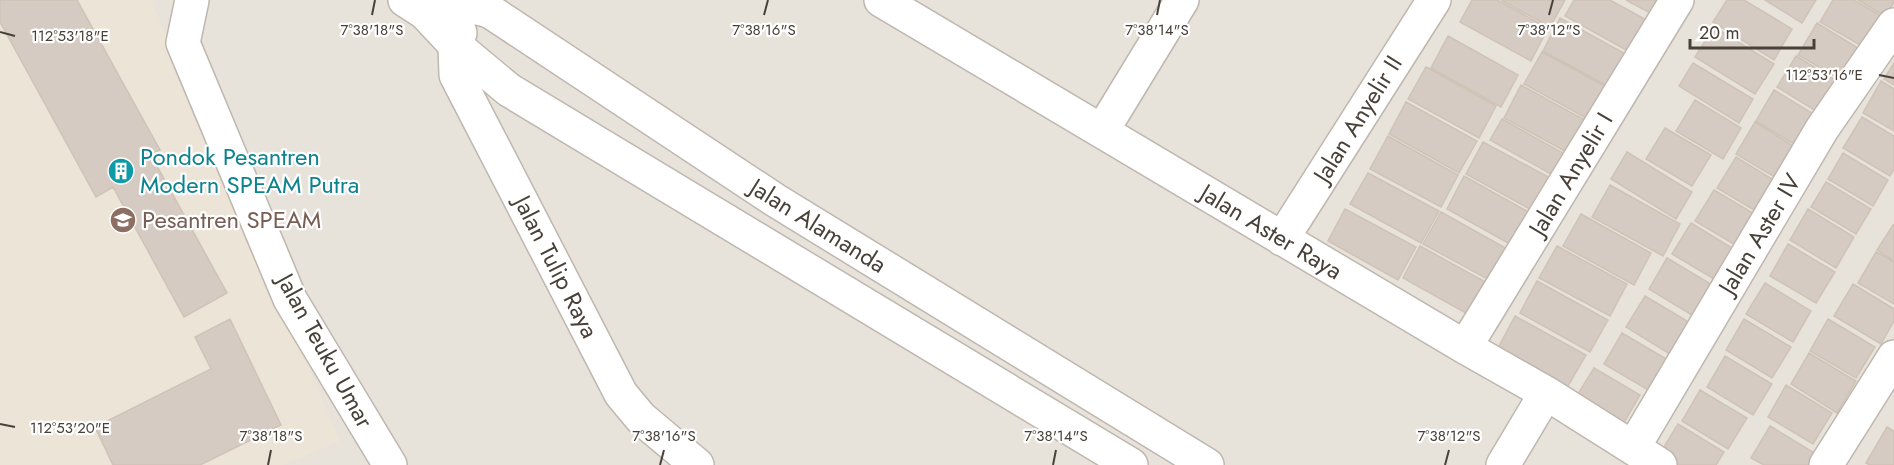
<svg xmlns="http://www.w3.org/2000/svg" width="1894" height="465" font-family="Jost,sans-serif">
	<style>
		.residential { fill: #e7e2da }
		.education { fill: #ebe4d7 }
		.building { fill: #d5cbc2; stroke: #cfc3b6; stroke-width: 1.5 }
		.lines { fill: none; stroke-linecap: round; stroke-linejoin: round }
		.minor-casing { stroke: #bfb7af; stroke-width: 36 }
		.minor { stroke: #fff; stroke-width: 33 }
		.ticks { fill: none; stroke: #48413a; stroke-width: 2 }
		.labels { text-anchor: middle; stroke-width: 4.5; stroke-linejoin: round; paint-order: stroke }
		.street-label { font-size: 24px; fill: #48413a; stroke: #fff }
		.culture-label { font-size: 24px; fill: #0d838f; stroke: #fff; text-anchor: start }
		.education-label { font-size: 24px; fill: #785e54; stroke: #fff; text-anchor: start }
		.ticks-label { font-size: 15px; text-anchor: middle; fill: #48413a; stroke: #fff; stroke-width: 4.5; stroke-linejoin: round; paint-order: stroke }
	</style>
	<rect width="100%" height="100%" fill="#f4f1eb"/>
	<path class="residential" d="M0,0h1894v465h-1894z"/>
	<path class="education" d="M0,0h151l189,441 -57,24h-283z"/>
	<path class="building" d="M0,0h77l83,150 -9,5 76,138 -43,24 -71,-130 -17,10 -96,-175z
		M1472,0h25l51,28 -17,33 -71,-39z
		M1501,0h64l-15,27z
		M1574,0h36l42,23 -17,32 -70,-39z
		M1626,0h42l-10,17z
		M1727,0h17l48,29 -18,31 -61,-38z
		M1765,0h51l-14,23z
		M1833,0h21l31,18 -18,31 -47,-27z
		M1858,0h36v2l-9,14z
		M1560,18l71,39 -18,32 -70,-38z
		M1817,23l46,28 -18,31 -47,-27z
		M1714,27l60,37 -19,30 -60,-37z
		M1448,36l70,39 -17,32 -70,-39z
		M1542,52l70,38 -17,33 -71,-39z
		M1796,56l46,28 -18,32 -47,-29z
		M1693,63l60,36 -14,24 -60,-37z
		M1894,63v22l-10,-6z
		M1426,67l70,39 -17,32 -71,-39z
		M1881,81l13,8v42l-31,-18z
		M1521,85l71,39 -18,32 -70,-38z
		M1774,90l46,28 -18,31 -46,-28z
		M1695,100l46,28 -18,31 -47,-28z
		M1406,102l71,39 -18,32 -70,-39z
		M1862,117l32,19v33l-4,7 -47,-28z
		M1502,119l68,38 -12,21 -68,-38z
		M1755,122l46,29 -18,31 -47,-28z
		M1665,128l46,27 -19,31 -46,-27z
		M1388,136l70,39 -17,32 -71,-38z
		M1483,142l71,38 -17,33 -71,-39z
		M1627,152l65,40 -16,27 -65,-40z
		M1843,153l45,27 -15,26 -45,-27z
		M1736,157l46,28 -18,31 -47,-28z
		M1368,173l71,38 -18,32 -71,-39z
		M1464,176l70,39 -17,33 -70,-39z
		M1826,182l45,27 -15,25 -45,-27z
		M1610,185l70,39 -17,32 -71,-39z
		M1714,190l47,28 -19,31 -47,-28z
		M1345,209l71,38 -18,33 -70,-39z
		M1808,209l46,28 -18,31 -46,-28z
		M1441,212l70,39 -18,31 -70,-38z
		M1581,214l70,39 -17,32 -71,-39z
		M1691,223l46,28 -18,31 -47,-28z
		M1893,225h1v36l-17,-11z
		M1788,244l47,28 -19,31 -46,-27z
		M1420,246l71,39 -18,32 -70,-39z
		M1557,246l70,38 -17,32 -71,-38z
		M1876,252l18,10v42l-36,-21z
		M1667,258l47,28 -19,31 -46,-28z
		M1537,281l71,39 -18,32 -70,-39z
		M1765,283l46,28 -18,31 -47,-28z
		M1853,284l41,25v12l-13,23 -47,-28z
		M1645,296l47,28 -19,32 -47,-29z
		M1515,316l71,39 -18,31 -70,-38z
		M230,319l51,106 -81,40h-87l-18,-38 116,-58 -16,-32z
		M1744,319l47,28 -19,31 -46,-28z
		M1828,319l47,28 -19,31 -46,-27z
		M1622,333l46,27 -18,31 -46,-27z
		M1809,353l47,28 -19,32 -46,-29z
		M1725,356l47,28 -19,31 -46,-28z
		M1594,368l46,27 -18,31 -47,-27z
		M1786,385l46,28 -19,31 -45,-27z
		M1700,390l47,28 -19,31 -46,-28z
		M1678,424l46,28 -8,13h-41l-16,-10z
		M1770,426l46,28 -7,11h-45l-13,-7z
		M1887,427l7,4v34h-24l-4,-2z"/>
	<g class="lines">
		<defs>
			<path id="minor" d="M192,0l-9,43 107,256 100,166
				M405,0l20,13 30,32 54,45 622,375
				M881,0l584,347 81,46 114,72
				M425,13c22,-3 45,-10 66,-1l284,188 432,265
				M460,33l-5,12 1,30 165,319 20,24 56,47
				M1102,131l80,-131
				M1282,239l152,-239
				M1465,347l212,-347
				M1633,448l189,-319 72,-104
				M1503,465l43,-72
				M1826,465l68,-108"/>
		</defs>
		<use href="#minor" class="minor-casing"/>
		<use href="#minor" class="minor"/>
	</g>
	<path class="ticks" d="M372,15l3,-15M764,15l4,-15M1157,15l3,-15M1549,15l4,-15M0,32l15,4M1879,75l15,3M0,424l15,3M268,465l3,-15M660,465l4,-15M1053,465l3,-15M1445,465l4,-15"/>
	<defs>
		<symbol id="building-disc" viewBox="-11 -11 22 22"><circle r="9.5" fill="#0f9aa8" stroke="#fff"/><path d="M-4-6H4V6H1V3H-1V6H-4ZM-2.5-4.3h1.7v1.8h-1.7ZM.8-4.3h1.7v1.8H.8ZM-2.5-1h1.7V.8h-1.7ZM.8-1h1.7V.8H.8Z" fill="#fff"/></symbol>
		<symbol id="school-disc" viewBox="-11 -11 22 22"><circle r="9.5" fill="#8d6e63" stroke="#fff"/><path d="M0-5L7-2L0 1L-7-2ZM-4 1L0 2.5L4 1V4Q0 6-4 4Z" fill="#fff"/></symbol>
	</defs>
	<g fill-rule="evenodd">
		<use href="#building-disc" x="106" y="156" width="30" height="30"/>
		<use href="#school-disc" x="108" y="205" width="30" height="30"/>
	</g>
	<g class="labels">
		<g class="street-label">
			<text transform="translate(1358 119) rotate(-58)" y="8">Jalan Anyelir II</text>
			<text transform="translate(1571 174) rotate(-59)" y="8">Jalan Anyelir I</text>
			<text transform="translate(818 226) rotate(32)" y="8">Jalan Alamanda</text>
			<text transform="translate(1271 232) rotate(31)" y="8">Jalan Aster Raya</text>
			<text transform="translate(1760 234) rotate(-59)" y="8">Jalan Aster IV</text>
			<text transform="translate(556 267) rotate(63)" y="8">Jalan Tulip Raya</text>
			<text transform="translate(325 351) rotate(61)" y="8">Jalan Teuku Umar</text>
		</g>
		<g class="culture-label">
			<text x="140" y="165">Pondok Pesantren<tspan x="140" dy="28">Modern SPEAM Putra</tspan></text>
		</g>
		<g class="education-label">
			<text x="142" y="228">Pesantren SPEAM</text>
		</g>
	</g>
	<g class="ticks-label">
		<text x="372" y="35">7°38'18"S</text>
		<text x="764" y="35">7°38'16"S</text>
		<text x="1157" y="35">7°38'14"S</text>
		<text x="1549" y="35">7°38'12"S</text>
		<text x="70" y="41">112°53'18"E</text>
		<text x="1824" y="80">112°53'16"E</text>
		<text x="70" y="433">112°53'20"E</text>
		<text x="271" y="441">7°38'18"S</text>
		<text x="664" y="441">7°38'16"S</text>
		<text x="1056" y="441">7°38'14"S</text>
		<text x="1449" y="441">7°38'12"S</text>
	</g>
	<path d="M1690 39v9h124v-9" fill="none" stroke="#48413a" stroke-width="3"/>
	<text x="1699" y="39" font-size="18" fill="#48413a" stroke="#ffffff" stroke-width="4.5" paint-order="stroke">20 m</text>
</svg>
